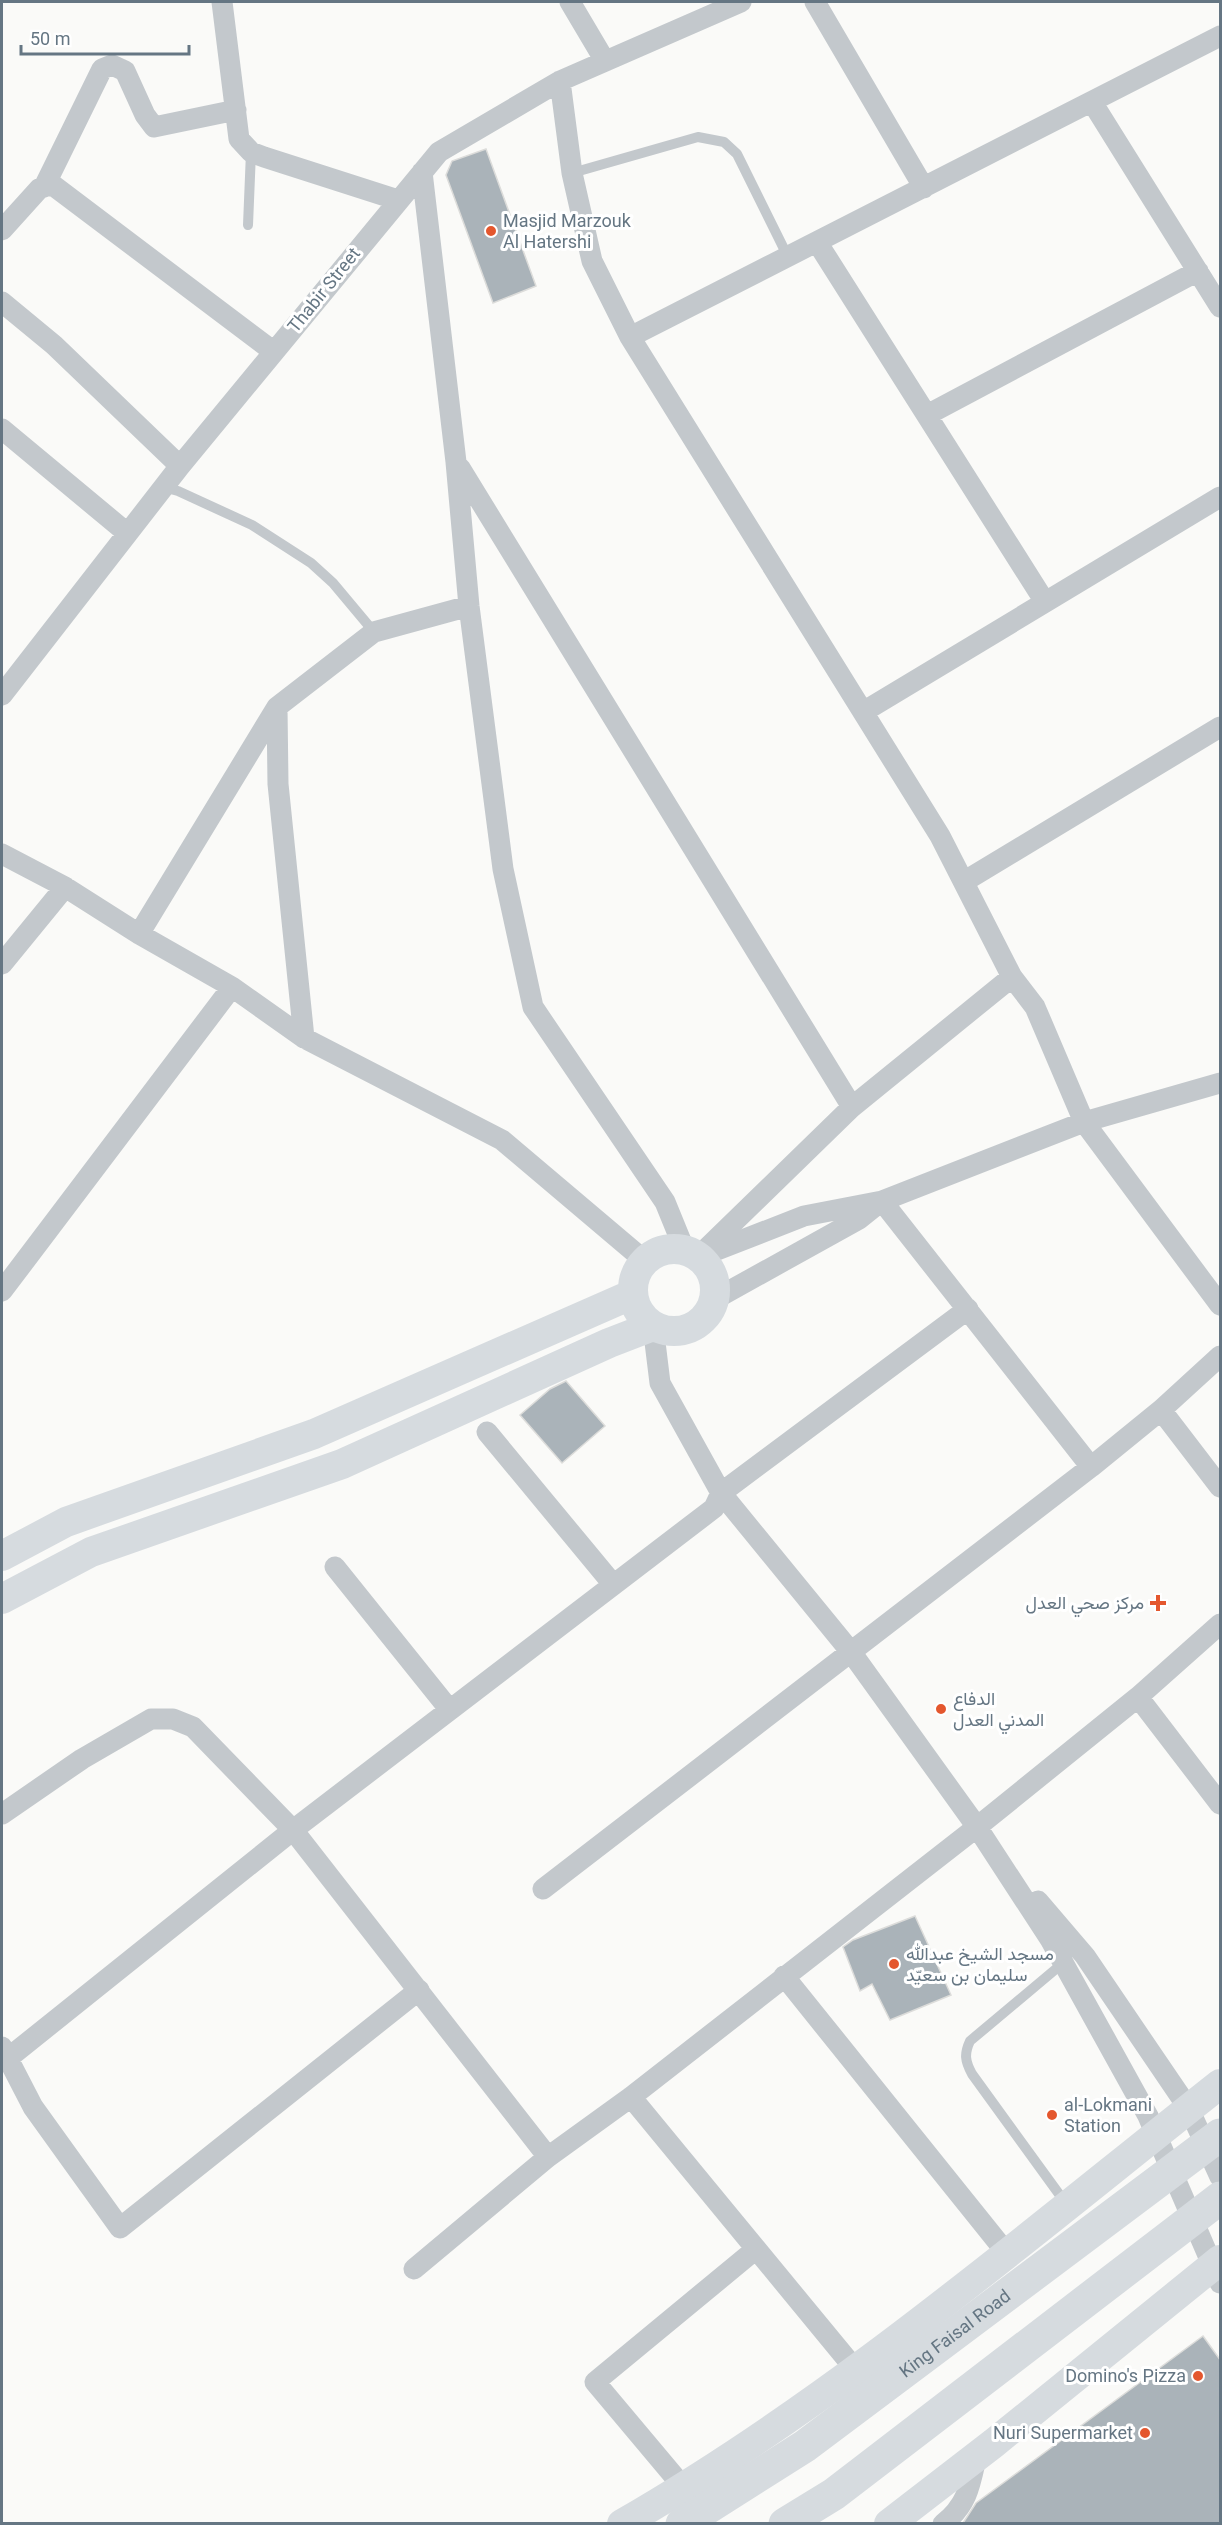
<svg xmlns="http://www.w3.org/2000/svg" width="1222" height="2525" font-family="Roboto,Vazirmatn,sans-serif">
	<style>
		.building { fill: #aab3b9; stroke: #dcdcda; stroke-width: 1.5 }
		.lines { fill: none; stroke-linecap: round; stroke-linejoin: round }
		.lane { stroke: #c3c8cc; stroke-width: 10 }
		.street { stroke: #c3c8cc; stroke-width: 21 }
		.secondary { stroke: #d6dbdf; stroke-width: 30 }
		.highway { stroke: #d6dbdf; stroke-width: 33 }
		.poi-dot { fill: #e4572e; stroke: #fff; stroke-width: 2 }
		.labels { text-anchor: middle; stroke-width: 6; stroke-linejoin: round; paint-order: stroke }
		.poi-label { font-size: 18px; fill: #657683; stroke: #fff; text-anchor: start }
		.street-label { font-size: 18px; fill: #657683; stroke: #fff }
	</style>
	<rect width="100%" height="100%" fill="#fafaf8"/>
	<path class="building" d="M486,149l50,137 -43,17 -47,-128 6,-14z
		M566,1381l39,45 -43,37 -42,-48 30,-26z
		M915,1916l36,79 -61,25 -18,-36 -12,7 -17,-44 10,-7z
		M1203,2336l18,25v162h-258l13,-20z"/>
	<g class="lines">
		<path class="lane" d="M572,173l126,-36 26,5 13,12 51,103
			M248,225l3,-73
			M163,487l15,4 74,34 59,38 22,20 41,49
			M1063,1963l-93,78c-6,13 -5,20 2,33l95,131"/>
		<path class="street" d="M222,2l17,137 12,13 13,5 134,43
			M570,2l35,59
			M815,2l109,186
			M560,81l12,92 20,88 38,76 310,499 72,141 23,30 49,115 136,183
			M1092,102l128,205
			M422,172l34,290 13,144 34,263 30,138 132,195 20,49
			M44,187l58,-118 10,-4 13,6 20,44 9,12 82,-17
			M2,230l37,-41 8,-4 7,1 220,166
			M817,242l228,360
			M2,302l52,43 126,121
			M630,337l590,-301
			M927,415l271,-144
			M2,429l125,104
			M460,468l392,639
			M2,695l178,-229 259,-314 121,-71 181,-79
			M277,708l1,76 26,254
			M863,712l357,-215
			M2,854l63,33 74,47 93,53 72,51 198,102 143,121
			M965,881l255,-154
			M139,934l138,-227 97,-75 95,-26
			M2,964l63,-77
			M882,1201l209,266
			M705,1250l147,-143 160,-130
			M699,1257l105,-41 78,-15 202,-79 136,-39
			M2,1291l230,-304
			M715,1299l144,-80 15,-12
			M653,1326l7,57 61,110 130,159 126,175 73,112 98,177 72,167
			M1161,1410l59,77
			M487,1432l125,151
			M335,1567l114,142
			M1138,1697l82,107
			M2,1814l80,-55 69,-40h22l20,8 100,103 255,327
			M543,1889l548,-422 70,-57 59,-54
			M1038,1901l47,55 104,153 31,68
			M784,1976l225,280
			M2,2047l31,60 87,121 299,-238
			M7,2059l286,-229 421,-322 7,-15 247,-184
			M631,2097l224,272
			M414,2269l134,-112 83,-60 346,-270 161,-130 82,-73
			M684,2488l-89,-106 161,-133
			M943,2524c24,-19 27,-38 33,-66"/>
		<path class="secondary" d="M633 1290a41 41 0 1 1 82 0a41 41 0 1 1-82 0Z
			M2,1556l64,-34 248,-88 319,-140
			M2,1599l89,-47 251,-88 267,-121 44,-17
			M622,2524c215,-124 404,-287 598,-440
			M889,2524l105,-81 226,-183"/>
		<g class="highway">
			<path id="s1" d="M682,2524l123,-78 415,-311"/>
			<path d="M785,2524l49,-30 386,-296"/>
		</g>
	</g>
	<g class="poi-dot">
		<circle cx="491" cy="231" r="6"/>
		<path d="M1155 1594h6v6h6v6h-6v6h-6v-6h-6v-6h6z"/>
		<circle cx="941" cy="1709" r="6"/>
		<circle cx="894" cy="1964" r="6"/>
		<circle cx="1052" cy="2115" r="6"/>
		<circle cx="1198" cy="2376" r="6"/>
		<circle cx="1145" cy="2433" r="6"/>
	</g>
	<g class="labels">
		<g class="poi-label">
			<text x="503" y="227">Masjid Marzouk<tspan x="503" dy="21">Al Hatershi</tspan></text>
			<text x="1144" y="1609" text-anchor="end">مركز صحي العدل</text>
			<text x="953" y="1705">الدفاع<tspan x="953" dy="21">المدني العدل</tspan></text>
			<text x="906" y="1960">مسجد الشيخ عبدالله<tspan x="906" dy="21">سليمان بن سعيّد</tspan></text>
			<text x="1064" y="2111">al-Lokmani<tspan x="1064" dy="21">Station</tspan></text>
			<text x="1186" y="2382" text-anchor="end">Domino's Pizza</text>
			<text x="1133" y="2439" text-anchor="end">Nuri Supermarket</text>
		</g>
		<g class="street-label">
			<text transform="translate(324 290) rotate(-51)" y="6">Thabir Street</text>
			<text dy="6" stroke="none"><textPath href="#s1" startOffset="333">King Faisal Road</textPath></text>
		</g>
	</g>
	<rect width="1222" height="2525" fill="none" stroke="#657683" stroke-width="6"/>
	<path d="M21 45v9h168v-9" fill="none" stroke="#657683" stroke-width="3"/>
	<text x="30" y="45" font-size="18" fill="#657683" stroke="#ffffff" stroke-width="4.5" paint-order="stroke">50 m</text>
</svg>
